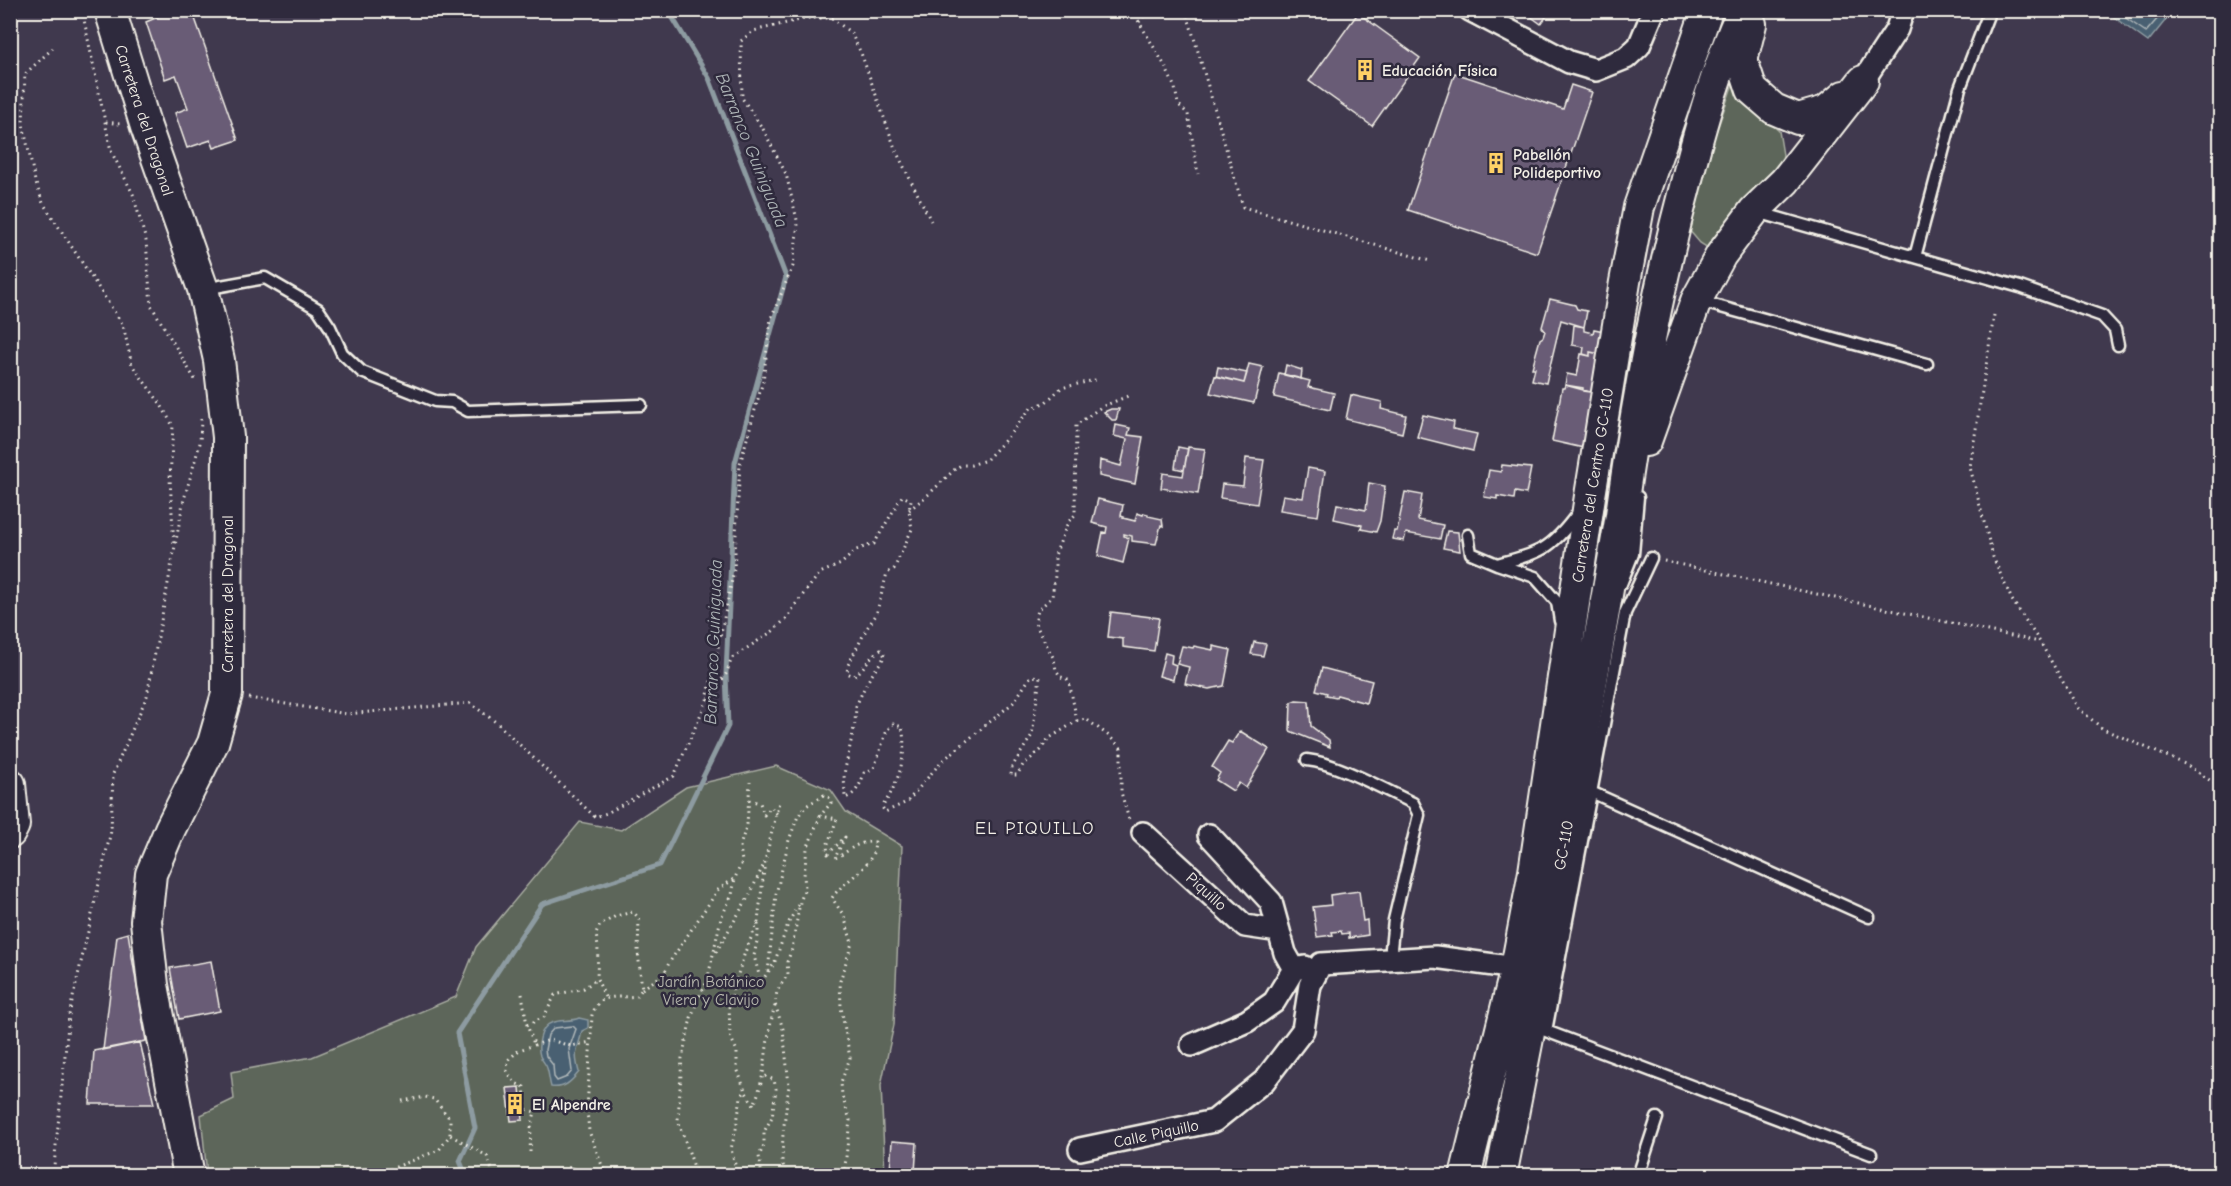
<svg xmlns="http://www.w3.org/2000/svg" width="2231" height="1186" font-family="'Comic Neue',sans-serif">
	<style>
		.green { fill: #5d665a; stroke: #a8aca1; stroke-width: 1.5 }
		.water { fill: #496172; stroke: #8d9ba1; stroke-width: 1.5 }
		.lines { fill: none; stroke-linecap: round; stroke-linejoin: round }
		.shore { stroke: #b0b7b9; stroke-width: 1.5 }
		.stream { stroke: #8d9ba1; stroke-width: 5 }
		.building { fill: #695b76; stroke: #f4f1e8; stroke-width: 1.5 }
		.lane-casing { stroke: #f4f1e8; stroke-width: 15 }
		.street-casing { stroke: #f4f1e8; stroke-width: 26 }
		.secondary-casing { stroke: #f4f1e8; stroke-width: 34 }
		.path { stroke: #f4f1e8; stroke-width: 3; stroke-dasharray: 1.5 4.5; stroke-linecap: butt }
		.lane { stroke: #2f2a3d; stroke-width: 10 }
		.street { stroke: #2f2a3d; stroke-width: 21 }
		.secondary { stroke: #2f2a3d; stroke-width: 30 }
		.labels { text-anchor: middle; stroke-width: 5; stroke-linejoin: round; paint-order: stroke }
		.poi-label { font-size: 16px; font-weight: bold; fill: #f4f1e8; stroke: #2f2a3d; text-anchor: start }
		.street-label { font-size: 16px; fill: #f4f1e8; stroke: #2f2a3d }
		.park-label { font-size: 16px; fill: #b8b9af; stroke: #2f2a3d }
		.water-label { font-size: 18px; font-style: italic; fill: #b0b7b9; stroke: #2f2a3d }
		.neighbourhood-label { font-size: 18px; letter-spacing: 1.5px; fill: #f4f1e8; stroke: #2f2a3d }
	</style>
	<rect width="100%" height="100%" fill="#40394e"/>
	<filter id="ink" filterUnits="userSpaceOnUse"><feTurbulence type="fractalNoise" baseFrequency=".0167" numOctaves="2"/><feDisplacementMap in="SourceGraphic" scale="12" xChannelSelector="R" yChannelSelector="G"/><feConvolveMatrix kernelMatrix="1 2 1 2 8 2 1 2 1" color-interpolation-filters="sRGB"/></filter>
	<g filter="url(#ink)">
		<path class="green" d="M1736,75l25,40 18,16 4,24 -3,14 -72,79 -8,-5 -11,-13 16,-66z
			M776,766l55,24 15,22 56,34 -8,179 -13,60 4,90h-678l-6,-60 33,-16 -3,-27 81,-15 144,-60 20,-50 104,-125 41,8 65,-43z"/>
		<path class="water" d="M2104,10h69v1l-25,31z
			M579,1018l9,2v8l-6,3c-4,20 -9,18 -3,41 -8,10 -15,17 -28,15 -2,-7 -2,-13 -4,-19 -1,-4 -5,-7 -7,-12 -3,-9 0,-29 11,-33 9,-4 19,-1 28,-5z"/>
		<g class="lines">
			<path class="shore" d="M2114,10l32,22 19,-22
				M573,1026l3,3 -7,20 3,22 -5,6 -10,4 -3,-4 -1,-12 -7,-9 -1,-6 3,-15 6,-7z"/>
			<path class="stream" d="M466,1176l-6,-15 15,-33 -18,-95 85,-129 118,-39 68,-139 -2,-52 9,-211 51,-186 -77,-199 -41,-68"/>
		</g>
		<path class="building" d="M161,10h31l46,130 -24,8 -3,-8 -24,8 -12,-35 13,-5 -12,-33 -11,4 -19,-57 12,-5 1,-5z
			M1522,10h29l-10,14z
			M1358,13l62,45 -48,68 -63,-45z
			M1455,73l108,36 8,-24 21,7 -55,161 -129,-43z
			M1550,299l25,6 2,4 10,2 -3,16 -23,-7 -15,63 -14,-3 3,-12h-3l8,-29 3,-2 2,-6 -3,-4z
			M1574,325l10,2v4l9,2 1,-4 15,3 -4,23 -15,-3v4l-7,-2 1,-7 -12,-2z
			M1590,352l15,3 -8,38 -14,-2v-3l-18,-3 2,-11 10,2 4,-22 9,2z
			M1249,364l14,3 -9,36 -44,-10 5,-17 29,7z
			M1286,365l16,5 -1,9 -17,-4z
			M1218,367l29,6 -3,10 -28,-7z
			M1279,373l31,8 -2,6 26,6 -4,17 -56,-13z
			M1565,385l33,9 -10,55 -36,-8 10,-53h2z
			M1351,395l31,7 -1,7 25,6 -4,18 -56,-14z
			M1111,409h8l-3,11h-4l-8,-8z
			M1423,415l31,7 -1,7 24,5 -4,17 -56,-14z
			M1116,425l14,3 -2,7 15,2 -8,47 -36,-8 1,-16 21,6 6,-27 -13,-3z
			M1178,447l10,2 -4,21 -9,-2z
			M1188,447l17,2 -7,45 -37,-6 2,-15 20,3z
			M1246,458l18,2 -7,44 -37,-6 2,-14 21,2z
			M1502,465l29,3 -5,26 -11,-2 -1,7 -17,-3v3l-13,-2 5,-27 12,2z
			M1308,468l17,3 -7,45 -38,-6 3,-15 20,3z
			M1369,483l16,3 -5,35 -4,11 -15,-3 1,-4 -28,-6 3,-15 29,6z
			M1405,492l17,3 -4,25 25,5 -3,14 -34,-6 -2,8 -12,-2 2,-8h3z
			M1098,499l25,6 -2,11 3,1 -1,1 12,3 2,-8 6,2 1,-2 4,1v2l14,3 1,7 -2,-1 -5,19 -24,-3v-5l-8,-2v2l5,2 -6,25 -25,-7 5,-24 3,1 1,-6 -15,-4z
			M1447,531l11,1 2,19 -17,-3z
			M1111,612l48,6 -5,33 -31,-4v-8l-15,-2z
			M1254,642l12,2 -3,12 -12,-2z
			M1182,646l11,2 1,-2 19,4v-4l18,4 -7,36 -15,3 -24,-5 4,-17 -12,-3z
			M1165,653l7,2 -1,8 5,2 -3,15 -14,-4z
			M1322,668l50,13 -6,22 -29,-8 -1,2 -10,-2 1,-2 -11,-3z
			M1296,700l13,1 2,25 18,14 1,7 -40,-16 1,-29z
			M1240,731l29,18 -23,39 -7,-5 -6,8 -17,-11 4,-7 -8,-6 16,-26 4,2z
			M1359,891l4,30 4,-1 1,15 -19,3v-5l-7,1 -1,-3 -9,1 1,3 -16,2 -4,-30 18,-2 -1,-10z
			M128,933l18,108 -43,9 14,-114z
			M211,961l9,50 -41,8 -9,-51z
			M140,1042l14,62h-64l4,-53z
			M520,1087l3,33 -12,1 -4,-33z
			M892,1141l25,2 -2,29 60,4h-78v-4l-7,-1z
			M569,1167l26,6v3h-27z"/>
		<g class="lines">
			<defs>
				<path id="lane" d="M1757,212l263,75 82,29 13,14 3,15
					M1915,257l45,-169 30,-78
					M204,289l61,-11 53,31 12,18 12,26 20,19 73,29 17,1 16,9 173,-6
					M1699,301l228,63
					M1468,535l3,18 26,11
					M1651,558l-26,55 -79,418 325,123
					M1621,584l12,-30 5,-57
					M1560,621l-3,-19 -22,-25 -38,-13c43,-11 54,-14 81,-51
					M1307,760c30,3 78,30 106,43l6,12 -25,105 -3,28 1,11
					M1591,792l278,125
					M1638,1176l19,-58"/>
				<path id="street" d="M1470,10l99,52 27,8 30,-12 13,-12 15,-36
					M1863,81l34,-52 6,-19
					M1143,833l102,93 34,5
					M1209,835l62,67 14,51 9,16
					M1192,1045l55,-24 27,-19 20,-33 11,-2
					M1080,1149l134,-28 50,-40 39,-51 7,-45 11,-21 114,-7 81,11"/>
				<path id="secondary" d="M110,10l36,117 57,162 16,71 9,77 -1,257 -14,49 -43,86 -19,45 -5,47 7,64 36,191
					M1751,24l-9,36 10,30 22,19 24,10 28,-8 18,-15
					M1646,441l50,-140 25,-46 33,-44 31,-30 78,-100
					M10,784l4,41 -4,8
					M1465,1176l51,-208 18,-96 56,-376 35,-214 14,-75 68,-197
					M1501,1176l38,-194 82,-467c15,-112 36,-223 65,-332 15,-59 31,-117 57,-173"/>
			</defs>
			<use href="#lane" class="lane-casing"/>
			<use href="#street" class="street-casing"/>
			<use href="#secondary" class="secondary-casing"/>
			<path class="path" d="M82,10l29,141 22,43 13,47 5,64 46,78
				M1132,10l33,56 10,22 3,16 10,10 10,60
				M1186,10l57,197 187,54
				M1139,22l10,-12
				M53,48l-28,26 -2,50 12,57 8,22 80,122 9,40 28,38 13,23 -3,53 4,67
				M106,122l14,2
				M1994,315l-24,152 23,90 19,43 28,42 38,66 25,21 84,36 33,22
				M909,510l20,-16 25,-24 7,-5h10l15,-5 20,-21 24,-30 16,-7 15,-14 38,-9
				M1664,561l375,81
				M249,698l98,16 123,-11 27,20 98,94 12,-4 67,-37 33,-76 27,-130 6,-106 23,-83 8,-63 22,-52 5,-42 -12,-50 -23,-45 -21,-31 -1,-57 12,-10 55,-13h24l19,15 10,20 35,98 35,70
				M708,699l18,-25 6,-16 41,-27 16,-15 6,-11 25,-32 21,-9 15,-14 18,-6 28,-48 9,4 -2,10 3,19 -18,40 -7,4 -11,42 -9,13 -19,37 -1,8 7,3c11,-7 15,-21 27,-26l4,6 -18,26 -11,24 -1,17 -11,51 1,24c11,-3 16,-15 19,-25l10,-5 13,-38 6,-6 9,3c6,28 -4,58 -20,80l3,5 22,-10 34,-40 73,-60 17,-26 9,1 -8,58 -20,32 -1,8h6l6,-10 18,-15 7,-11 29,-18 9,-2 23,17 12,12v44l8,28
				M1077,721l-7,-35 -3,-7 -6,-2 -5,-7 -2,-11 -19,-36 3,-13 14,-13 3,-21v-21l13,-33 7,-7 1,-90 25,-18 27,-11
				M749,800l11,3 4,12 7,-8 6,7
				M820,816l17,3 -10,27 1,8 17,-17 -10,21c16,-7 20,-17 40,-16 -1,27 -30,36 -43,56l12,18 8,27 -12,38 1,26 9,51 -9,24 1,14 8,24 -6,56
				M758,924v12l-4,20 7,26 13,-18 14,-40 10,-19
				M716,952l34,-58 13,-28
				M768,972l8,-78 13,-54 9,-24 8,-10 18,-11 6,3 1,5 -11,13 -13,33 -3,26 1,13 -5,14 -8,47 -5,13 1,12 -11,17 -2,13 8,25 6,56 -6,48 -1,28 4,15
				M642,989l22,-15 5,-11 49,-73 17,-12
				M522,994l5,31 7,19
				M605,997l-8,-18 1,-32 -2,-13 4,-9 16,-9 17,-4 6,6 -1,34 4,37 -5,7c-20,3 -37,-5 -45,19l-5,96 2,20 17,45
				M775,1006c-10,33 -8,68 -21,99l-9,-14 -8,-23v-17l-7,-15 -1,-33 16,-51 13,-30 7,-61 14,-59
				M527,1025l17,-8 11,-22 29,-7 13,-9
				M402,1101l23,-4 9,2 16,20v16
				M530,1152l1,-24 4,-16 -9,-3 -2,-22 -9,-4 -8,-12 1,-11 11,-10 31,-10 21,6 20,-4
				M53,1176l16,-161 42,-184 2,-57 34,-78 36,-193 17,-60 1,-24
				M373,1176l66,-26 11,-15 37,21 7,20
				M697,1176l-19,-56 4,-62 9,-40 6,-17 10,-19 14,-64 11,-23 3,-17 7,-16 -2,-16 7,-22 3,-42
				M738,1176l-7,-27 5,-20 5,-32 4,-6
				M762,1176l-3,-20 5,-11v-13l8,-15 4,-28 -2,-9 -11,-5"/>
			<use href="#lane" class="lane"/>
			<use href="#street" class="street"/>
			<use href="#secondary" class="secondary"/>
		</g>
	</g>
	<defs>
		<symbol id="building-bare" viewBox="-9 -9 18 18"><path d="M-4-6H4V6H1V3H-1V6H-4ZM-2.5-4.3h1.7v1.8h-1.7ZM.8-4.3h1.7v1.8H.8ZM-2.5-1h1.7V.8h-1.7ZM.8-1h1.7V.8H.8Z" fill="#ffd166" stroke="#2f2a3d" stroke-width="2.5" paint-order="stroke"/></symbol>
	</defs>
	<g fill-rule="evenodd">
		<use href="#building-bare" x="1350" y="55" width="30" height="30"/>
		<use href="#building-bare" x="1481" y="148" width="30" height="30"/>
		<use href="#building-bare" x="500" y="1089" width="30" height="30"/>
	</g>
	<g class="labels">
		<g class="poi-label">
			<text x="1382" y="76">Educación Física</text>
			<text x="1513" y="160">Pabellón<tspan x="1513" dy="18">Polideportivo</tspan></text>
			<text x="532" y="1110">El Alpendre</text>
		</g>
		<g class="street-label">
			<text transform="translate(145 120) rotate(72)" y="6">Carretera del Dragonal</text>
			<text transform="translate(1592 485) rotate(-81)" y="6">Carretera del Centro GC-110</text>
			<text transform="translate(227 594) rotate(-90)" y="6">Carretera del Dragonal</text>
			<text transform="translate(1563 845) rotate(-80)" y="6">GC-110</text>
			<text transform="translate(1207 891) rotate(42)" y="6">Piquillo</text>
			<text transform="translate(1156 1133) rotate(-12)" y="6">Calle Piquillo</text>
		</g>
		<g class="park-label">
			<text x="711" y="987">Jardín Botánico<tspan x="711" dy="18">Viera y Clavijo</tspan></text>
		</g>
		<g class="water-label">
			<text transform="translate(752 150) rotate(68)" y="6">Barranco Guiniguada</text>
			<text transform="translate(713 642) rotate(-88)" y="6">Barranco Guiniguada</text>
		</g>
		<g class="neighbourhood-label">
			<text x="1035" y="834">EL PIQUILLO</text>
		</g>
	</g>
	<rect width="2231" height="1186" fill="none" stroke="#2f2a3d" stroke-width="36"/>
	<rect x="18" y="18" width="2195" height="1150" fill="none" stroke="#f4f1e8" stroke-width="2" filter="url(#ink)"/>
</svg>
